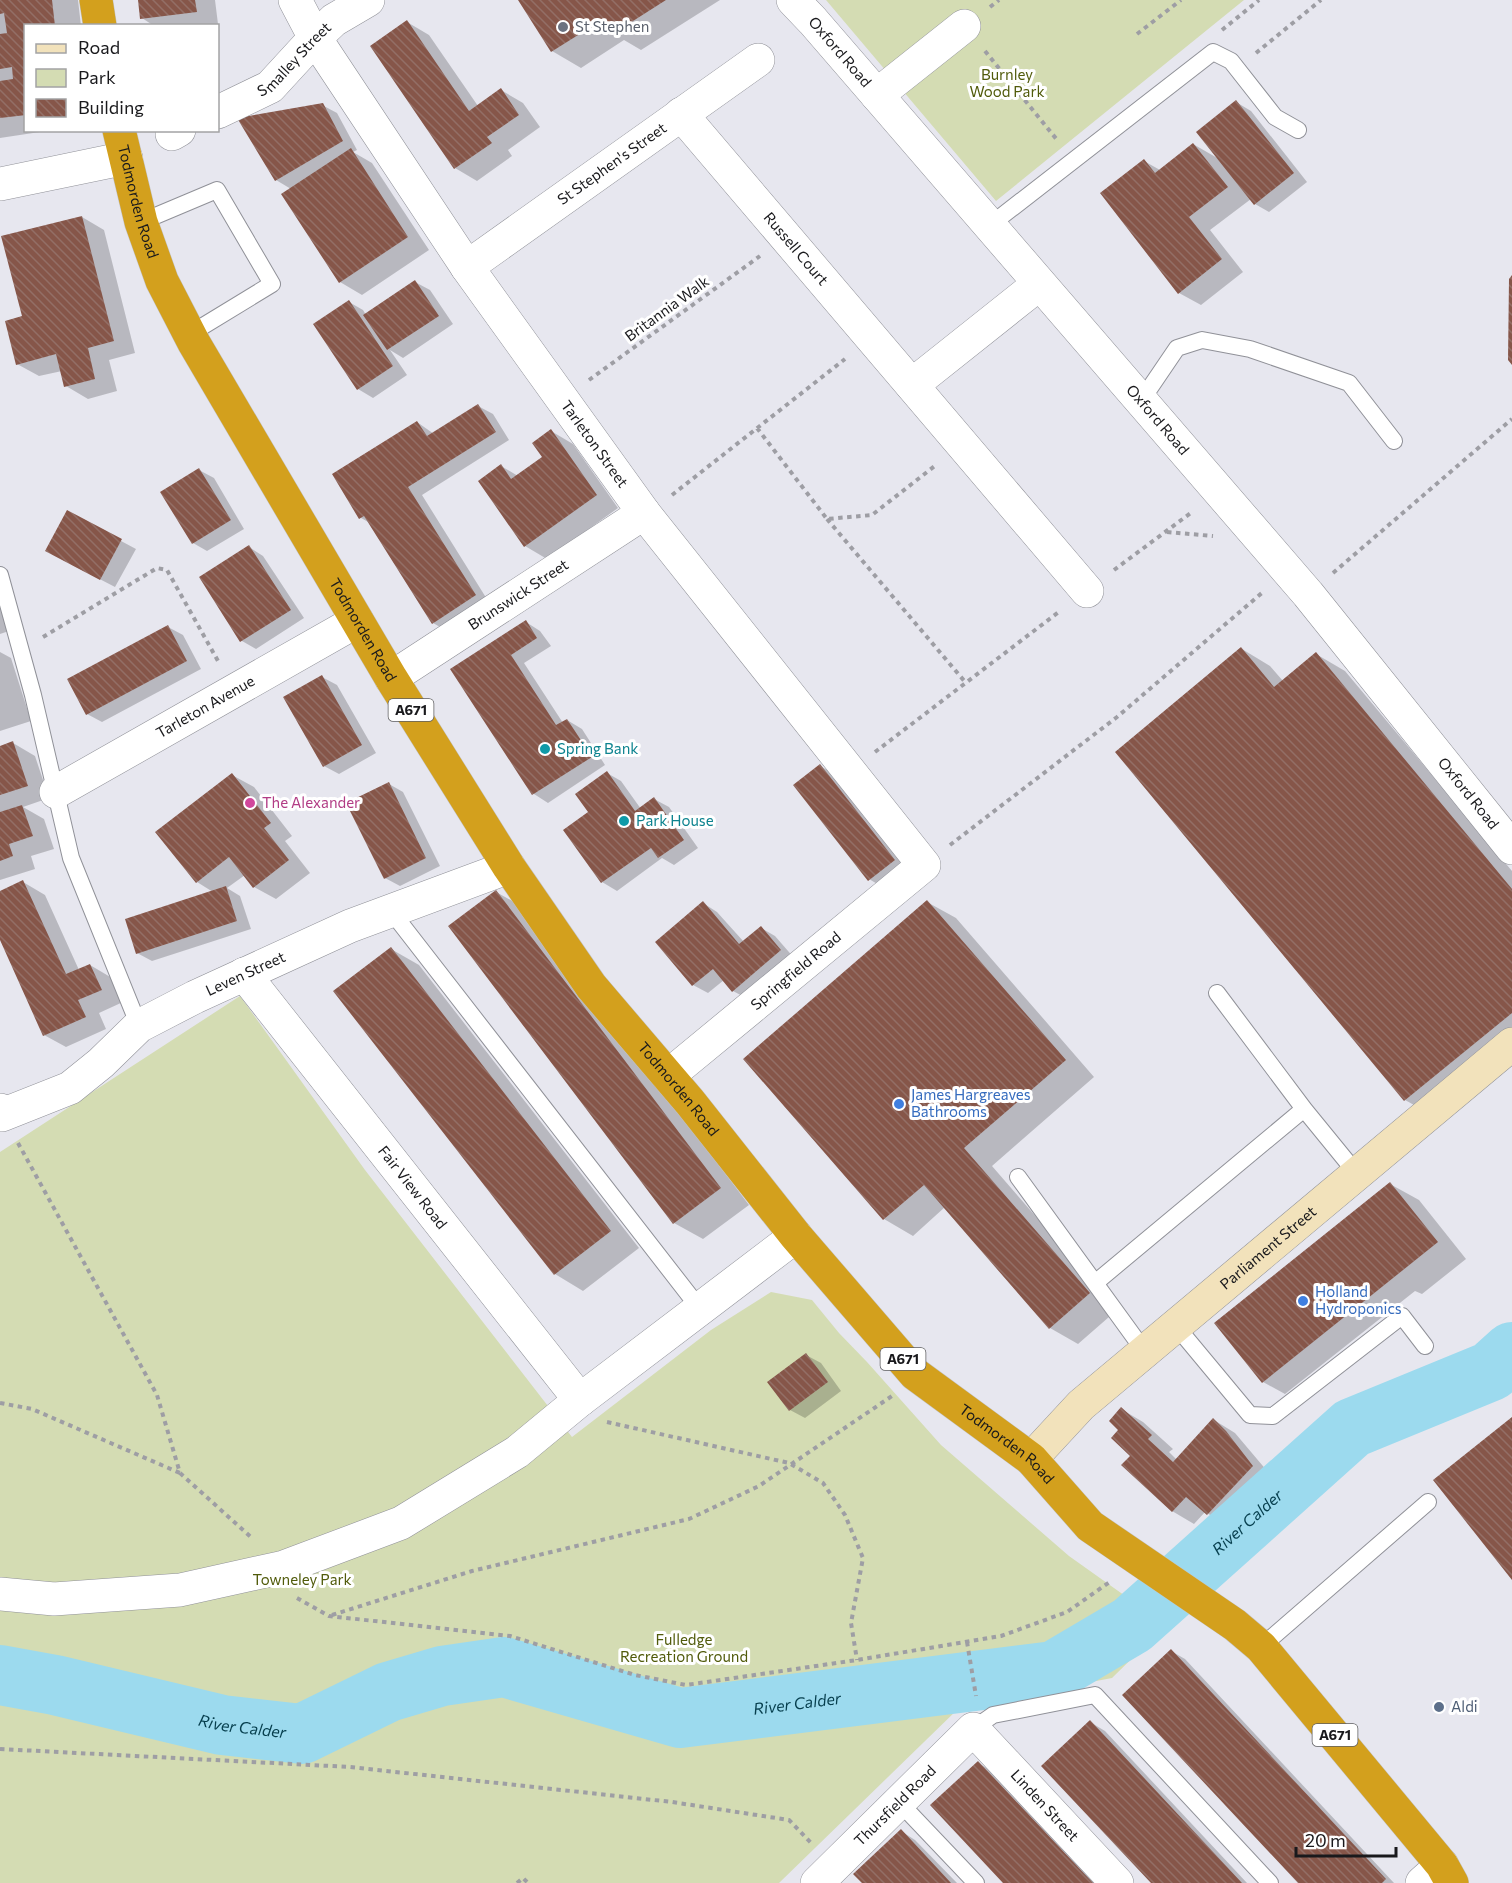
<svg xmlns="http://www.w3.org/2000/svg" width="1512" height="1883" font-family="Commissioner,sans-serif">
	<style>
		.green { fill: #d4dcb3 }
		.shadow { fill: #0003 }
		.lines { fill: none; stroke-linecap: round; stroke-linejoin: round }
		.river { stroke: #9cdaee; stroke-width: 60 }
		.building { fill: url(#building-back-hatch) }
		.lane-casing { stroke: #909198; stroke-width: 18 }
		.street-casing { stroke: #909198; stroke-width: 34 }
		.secondary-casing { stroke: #909198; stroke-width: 34 }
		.highway-casing { stroke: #c3c3c4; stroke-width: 34 }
		.path { stroke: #9e9ea4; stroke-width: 4; stroke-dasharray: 4.5 4.5; stroke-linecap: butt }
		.lane { stroke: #fff; stroke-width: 16 }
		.street { stroke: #fff; stroke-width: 33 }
		.secondary { stroke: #f2e2bb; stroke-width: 33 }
		.highway { stroke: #d3a01d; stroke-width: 33 }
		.worship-dot { fill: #6b7280; stroke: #fff; stroke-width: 2 }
		.culture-dot { fill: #0f9aa8; stroke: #fff; stroke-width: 2 }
		.hotel-dot { fill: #d1479c; stroke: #fff; stroke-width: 2 }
		.shop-dot { fill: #3f7fe0; stroke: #fff; stroke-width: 2 }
		.service-dot { fill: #5c6f8a; stroke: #fff; stroke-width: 2 }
		.labels { text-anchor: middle; stroke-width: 6; stroke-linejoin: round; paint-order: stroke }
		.shield { fill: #fff; stroke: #5e5e60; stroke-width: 1.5 }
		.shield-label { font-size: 14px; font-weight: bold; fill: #19191c }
		.worship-label { font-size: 15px; fill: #5b616d; stroke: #fff; text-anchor: start }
		.street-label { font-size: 15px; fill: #19191c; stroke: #fff }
		.park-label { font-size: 15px; fill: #515b0b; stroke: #fff }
		.culture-label { font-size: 15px; fill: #0d838f; stroke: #fff; text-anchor: start }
		.hotel-label { font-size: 15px; fill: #b23c85; stroke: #fff; text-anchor: start }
		.shop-label { font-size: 15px; fill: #366cbe; stroke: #fff; text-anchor: start }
		.service-label { font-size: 15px; fill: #4e5e75; stroke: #fff; text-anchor: start }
		.water-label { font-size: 16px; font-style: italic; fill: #063e4d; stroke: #fff }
	</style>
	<defs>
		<pattern id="building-back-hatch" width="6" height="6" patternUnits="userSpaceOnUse" patternTransform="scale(1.5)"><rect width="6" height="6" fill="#865649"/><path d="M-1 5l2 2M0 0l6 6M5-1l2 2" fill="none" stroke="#936f66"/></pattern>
	</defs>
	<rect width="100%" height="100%" fill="#e7e7ef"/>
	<path class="green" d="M826,0h418l-248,201z
		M240,996l125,174 207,267 139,-107 60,-38 41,8 27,33 28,29 74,83 128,111 97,69 -54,53 -152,29 -181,176h-779v-731z"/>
	<path class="shadow" d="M0,0h78l3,26h-55v104h27l-53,8z
		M139,0h76l3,24 -64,2 -12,-8z
		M520,0h200l-79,50 -17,-10 -43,28 -29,-17z
		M407,22l22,13 49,71 23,-16 22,13 17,24 -32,23 4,6 -35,25 -22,-13z
		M1236,102l15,9 56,71 -38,30 -14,-8 -4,-5 -41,31 33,42 -42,33 -22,-12 -35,-132 16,9 33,-26 26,15z
		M322,105l15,8 20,37 -4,2 19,11 57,87 -67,45 -22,-13 -49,-93 -15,-9z
		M82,217l22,13 31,123 -26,7 8,31 -29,8 -22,-13 -4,-15 -23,5 -22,-12z
		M415,282l15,8 23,34 -50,34 -13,-8 17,25 -34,23 -15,-9 -43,-65 34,-22 14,8 3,5z
		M478,406l15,8 16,26 -87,55 68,109 -43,27 -14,-8 -63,-100 -9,-5 56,-96 17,12z
		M551,431l22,13 45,64 -71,51 -22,-13 -24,-80 17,10 26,-18z
		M199,470l15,8 30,51 -37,22 -14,-8z
		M67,512l69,37 -21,38 -54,-28z
		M249,547l14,9 41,62 -48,31 -14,-8z
		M0,596l18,32 -18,6z
		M526,622l14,9 11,15 -27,17 39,60 4,-3 15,9 23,36 -57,38 -14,-9 -82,-124z
		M168,627l15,8 18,34 -99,53 -15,-8z
		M1242,649l28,17 13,15 33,-27 29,17 167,200v182l-78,63 -29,-16z
		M0,652l11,6 20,63 -31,10z
		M322,677l15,8 39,68 -37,21 -15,-8z
		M13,743l22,13 14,42 -26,9 21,12 10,30 -23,7 4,13 -35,11v-133z
		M820,766l14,8 74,94 -24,20 -15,-9z
		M607,773l14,8 20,28 13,-10 15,8 29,41 -24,17 -12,-7 -45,33 -15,-9 -37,-51 25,-18z
		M232,775l22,12 38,49 -7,5 25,32 -34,26 -22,-12 -9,-12 -18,13 13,8 11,33 -99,32 -15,-8 76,-61 -16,-10z
		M389,784l14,8 37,74 -40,20 -15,-8z
		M23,882l22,13 34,75 11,-5 22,13 11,24 -24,11 7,16 -40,18 -22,-12 -44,-98v-44z
		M496,892l29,16 224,297 -46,34 -29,-16z
		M927,902l29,16 138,159 -102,89 125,144 -39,34 -28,-16 -105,-121 -32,29 -29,-17z
		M703,903l14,9 27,30 17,-14 14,8 20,23 -47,40 -15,-8 -9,-11 -16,13 -15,-8z
		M391,949l28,16 220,283 -56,43 -28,-17z
		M1390,1184l29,16 47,59 -44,35 -7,-3 -130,103 -22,-12z
		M806,1355l15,8 20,28 -36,27 -15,-8z
		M1121,1409l22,13 30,27 -4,3 8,8 37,-40 21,13 39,46 -45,47 -24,-14 -11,12 -22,-13 -40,-55 -11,-26z
		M1171,1651l14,8 209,224h-94z
		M1090,1722l15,9 142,152h-94z
		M978,1763l14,8 106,112h-92z
		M901,1831l14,9 42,43h-93z"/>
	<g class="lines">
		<path class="river" id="s1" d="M0,1675l55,10 167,40 80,9 86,-42 54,-16 62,-9 176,51 374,-47 78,-46 220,-197 139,-57 21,-19"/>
	</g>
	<path class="building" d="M0,0h52l3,26h-29v89l-26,3v-37l13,-2 -1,-12 -12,2v-35l7,-1 -3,-20 -4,1z
		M138,0h57l2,12 -57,7z
		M518,0h148l-55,35 -9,-15 -51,32z
		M407,20l62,91 32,-23 18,27 -32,22 5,6 -38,26 -84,-123z
		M1236,100l58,73 -40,32 -58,-73z
		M323,103l20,38 -68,40 -38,-63z
		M1193,143l35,44 -39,30 33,42 -44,35 -78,-101 44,-34 11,14z
		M351,148l57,89 -69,46 -58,-89z
		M82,216l32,125 -26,7 7,31 -31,8 -8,-33 -40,11 -11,-44 17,-5 -21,-80z
		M1512,275v90l-4,-5 1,-81z
		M415,280l24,36 -52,34 -24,-35z
		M349,300l44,66 -36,24 -44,-66z
		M478,404l18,28 -88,55 68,108 -44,29 -68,-108 -5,3 -27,-45 85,-53 10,15z
		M551,429l46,66 -73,52 -46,-66 23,-17 10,15 31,-22 -10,-14z
		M199,468l32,52 -39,24 -32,-52z
		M67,510l55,29 -22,41 -55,-29z
		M249,545l42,65 -51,32 -41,-65z
		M526,620l11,18 -26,17 45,70 11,-6 25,38 -60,38 -82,-126z
		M168,625l19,36 -101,54 -19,-36z
		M1241,647l33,40 42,-35 196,237v124l-108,88 -289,-349z
		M322,675l40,70 -39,22 -40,-70z
		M13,741l15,45 -28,9v-49z
		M820,764l75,96 -27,21 -75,-96z
		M607,771l28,40 19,-14 30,43 -26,18 -7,-10 -50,35 -38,-53 25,-18 -13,-18z
		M232,773l39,50 -7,5 25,32 -36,28 -24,-31 -33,26 -41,-51z
		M389,782l37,76 -42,21 -38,-76z
		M22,805l11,31 -24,8 4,12 -13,5v-49z
		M23,880l43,94 24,-10 12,26 -24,10 8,17 -43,19 -43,-96v-49z
		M226,886l11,35 -101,33 -11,-35z
		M496,890l225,298 -48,36 -225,-298z
		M927,900l139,160 -102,88 126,145 -41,36 -125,-144 -41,35 -140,-161z
		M703,901l36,43 22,-18 20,24 -49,42 -19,-23 -21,17 -37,-44z
		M391,947l220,284 -57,44 -221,-284z
		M1390,1182l48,60 -176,141 -48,-60z
		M806,1353l22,29 -39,29 -22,-29z
		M1121,1407l31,28 -4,4 25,23 40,-44 13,13 27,35 -46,49 -21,-18 -14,15 -51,-47 9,-9 -19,-18 7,-8 -9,-9z
		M1512,1417v163l-79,-100z
		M1171,1649l215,230 -4,4h-84l-176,-188z
		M1090,1720l152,163h-91l-110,-117z
		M978,1761l115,122h-90l-73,-78z
		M901,1829l50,54h-89l-9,-9z"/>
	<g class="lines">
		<defs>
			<path id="lane" d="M141,222l76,-32 55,94 -82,50
				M989,226l224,-174 18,9 44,56 23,13
				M1141,401l36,-53 25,-8 48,9 99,34 45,58
				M0,575l33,120 38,163 68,168
				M391,911l309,398
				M1217,993l87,116
				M1018,1177l127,175
				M1095,1283l209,-174 53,65
				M1176,1326l74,89 23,1 129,-100 23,30
				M1261,1647l167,-145
				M973,1729l20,-14 102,-20 175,188
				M899,1802l77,81"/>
			<g id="street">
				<path id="s2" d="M295,0l20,38 152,229 177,246 280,352 -256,211"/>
				<path id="s3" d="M793,0l20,21 495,573 204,254"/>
				<path d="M877,95l87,-69"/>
				<path id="s4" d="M218,112l52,-25 45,-49 19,-18 34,-20"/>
				<path id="s5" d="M681,114l406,477"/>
				<path d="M172,134l7,-4"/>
				<path d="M0,184l126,-26"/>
				<path id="s6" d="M467,267l291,-207"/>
				<path d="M912,385l127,-101"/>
				<path id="s7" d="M391,678l253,-165"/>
				<path id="s8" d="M56,792l301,-171"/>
				<path id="s9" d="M244,974l336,426"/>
				<path id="s10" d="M0,1110l2,5 68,-27 31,-25 38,-37 56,-29 155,-71 159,-59"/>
				<path d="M0,1594l54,5 126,-9 104,-23 117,-44 116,-71 63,-52 216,-164"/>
				<path id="s11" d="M817,1883l156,-154 144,154"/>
				<path d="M1422,1883l20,-18"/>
			</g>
			<g id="secondary">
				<path id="s12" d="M1031,1459l50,-54 431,-361"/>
			</g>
			<g id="highway">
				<path d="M96,0l4,26"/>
				<path id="s13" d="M119,130l22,92 21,59 32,62 197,335 118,189 82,119 99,116 106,134 119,138 116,85 59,67 145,99 26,22 181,218 10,18"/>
			</g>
		</defs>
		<use href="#lane" class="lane-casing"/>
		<use href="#street" class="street-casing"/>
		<use href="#secondary" class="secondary-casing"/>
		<use href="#highway" class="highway-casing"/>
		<path class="path" d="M990,7l9,-7
			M1222,30l37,-30
			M1137,34l44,-34
			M985,51l73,90
			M1256,53l65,-53
			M589,380l171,-124
			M757,428l70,91 45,-4 64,-50
			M672,495l173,-136
			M827,519l139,164
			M1167,532l46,4
			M1114,570l78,-58
			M1333,573l179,-154
			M43,637l114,-69 10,2 51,91
			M875,752l185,-141
			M950,845l167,-128 146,-125
			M18,1143l139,252 23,78 73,66
			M0,1403l32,6 148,64
			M607,1422l182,41 34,20 22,32 18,43 -12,65 6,37
			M297,1598l32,18 181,20 125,39 51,10 171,-25 144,-24 66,-24 44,-31
			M332,1615l140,-44 217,-52 70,-33 133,-90
			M967,1642l9,54
			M0,1749l350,18 322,35 117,18 22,23
			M517,1883l6,-5 5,5"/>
		<use href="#lane" class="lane"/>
		<use href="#street" class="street"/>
		<use href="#secondary" class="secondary"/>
		<use href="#highway" class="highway"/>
	</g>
	<circle class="worship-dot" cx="563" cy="27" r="6"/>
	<g class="culture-dot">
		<circle cx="545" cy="749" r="6"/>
		<circle cx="624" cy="821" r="6"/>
	</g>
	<circle class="hotel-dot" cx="250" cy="803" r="6"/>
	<g class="shop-dot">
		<circle cx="899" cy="1104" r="6"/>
		<circle cx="1303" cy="1301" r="6"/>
	</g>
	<circle class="service-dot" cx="1439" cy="1707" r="6"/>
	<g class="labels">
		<g class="shield">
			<rect x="388.5" y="699" width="45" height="22" rx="4.5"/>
			<rect x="880.5" y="1348" width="45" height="22" rx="4.5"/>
			<rect x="1312.5" y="1724" width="45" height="22" rx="4.5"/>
		</g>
		<g class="shield-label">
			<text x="411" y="715">A671</text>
			<text x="903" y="1364">A671</text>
			<text x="1335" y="1740">A671</text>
		</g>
		<g class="worship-label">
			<text x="575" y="32">St Stephen</text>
		</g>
		<g class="street-label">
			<text dy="5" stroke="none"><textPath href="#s3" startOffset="70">Oxford Road</textPath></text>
			<text dy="5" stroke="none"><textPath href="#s4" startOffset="94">Smalley Street</textPath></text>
			<text dy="5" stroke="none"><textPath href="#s6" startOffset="178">St Stephen's Street</textPath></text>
			<text dy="5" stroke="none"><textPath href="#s13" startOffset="74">Todmorden Road</textPath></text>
			<text dy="5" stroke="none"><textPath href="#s5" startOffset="177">Russell Court</textPath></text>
			<text transform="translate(667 309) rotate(-36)" y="5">Britannia Walk</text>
			<text dy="5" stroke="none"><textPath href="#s3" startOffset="556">Oxford Road</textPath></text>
			<text dy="5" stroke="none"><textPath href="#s2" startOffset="536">Tarleton Street</textPath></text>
			<text dy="5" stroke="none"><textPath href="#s7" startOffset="152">Brunswick Street</textPath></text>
			<text dy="5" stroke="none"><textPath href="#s13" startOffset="560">Todmorden Road</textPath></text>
			<text dy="5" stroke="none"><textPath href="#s8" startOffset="172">Tarleton Avenue</textPath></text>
			<text dy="5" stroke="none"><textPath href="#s3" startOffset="1042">Oxford Road</textPath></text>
			<text transform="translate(796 971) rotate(-40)" y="5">Springfield Road</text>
			<text dy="5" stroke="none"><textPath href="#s10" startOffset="290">Leven Street</textPath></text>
			<text dy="5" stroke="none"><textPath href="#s13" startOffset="1118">Todmorden Road</textPath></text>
			<text dy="5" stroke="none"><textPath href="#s9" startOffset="272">Fair View Road</textPath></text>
			<text dy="5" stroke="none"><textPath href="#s12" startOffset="318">Parliament Street</textPath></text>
			<text dy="5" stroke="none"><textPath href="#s13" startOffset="1604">Todmorden Road</textPath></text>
			<text dy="5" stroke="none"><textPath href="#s11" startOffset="110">Thursfield Road</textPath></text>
			<text dy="5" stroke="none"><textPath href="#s11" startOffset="324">Linden Street</textPath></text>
		</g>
		<g class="park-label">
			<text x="1007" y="80">Burnley<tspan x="1007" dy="17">Wood Park</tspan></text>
			<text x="302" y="1585">Towneley Park</text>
			<text x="684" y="1645">Fulledge<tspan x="684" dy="17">Recreation Ground</tspan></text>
		</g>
		<g class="culture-label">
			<text x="557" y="754">Spring Bank</text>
			<text x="636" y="826">Park House</text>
		</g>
		<g class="hotel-label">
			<text x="262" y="808">The Alexander</text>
		</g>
		<g class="shop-label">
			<text x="911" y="1100">James Hargreaves<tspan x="911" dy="17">Bathrooms</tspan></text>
			<text x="1315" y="1297">Holland<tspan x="1315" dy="17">Hydroponics</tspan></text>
		</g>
		<g class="service-label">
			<text x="1451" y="1712">Aldi</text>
		</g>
		<g class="water-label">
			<text dy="6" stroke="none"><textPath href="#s1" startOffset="1328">River Calder</textPath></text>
			<text dy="6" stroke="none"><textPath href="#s1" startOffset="824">River Calder</textPath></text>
			<text dy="6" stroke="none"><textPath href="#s1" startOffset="248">River Calder</textPath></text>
		</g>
	</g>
	<rect x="24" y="24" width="195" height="108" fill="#ffffff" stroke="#a3a3a4" stroke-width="1.5"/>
	<rect x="36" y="44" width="30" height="9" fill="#f2e2bb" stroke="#a3a3a4" stroke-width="1.5"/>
	<text x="78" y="54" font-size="18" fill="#19191c">Road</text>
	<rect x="36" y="69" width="30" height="18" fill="#d4dcb3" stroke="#a3a3a4" stroke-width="1.5"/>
	<text x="78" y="84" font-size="18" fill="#19191c">Park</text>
	<rect x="36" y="99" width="30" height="18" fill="url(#building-back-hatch)" stroke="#a3a3a4" stroke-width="1.5"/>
	<text x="78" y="114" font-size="18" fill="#19191c">Building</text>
	<path d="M1296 1847v9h100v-9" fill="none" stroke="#19191c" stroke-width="3"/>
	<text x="1305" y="1847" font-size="18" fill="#19191c" stroke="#ffffff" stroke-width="4.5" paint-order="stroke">20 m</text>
</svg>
